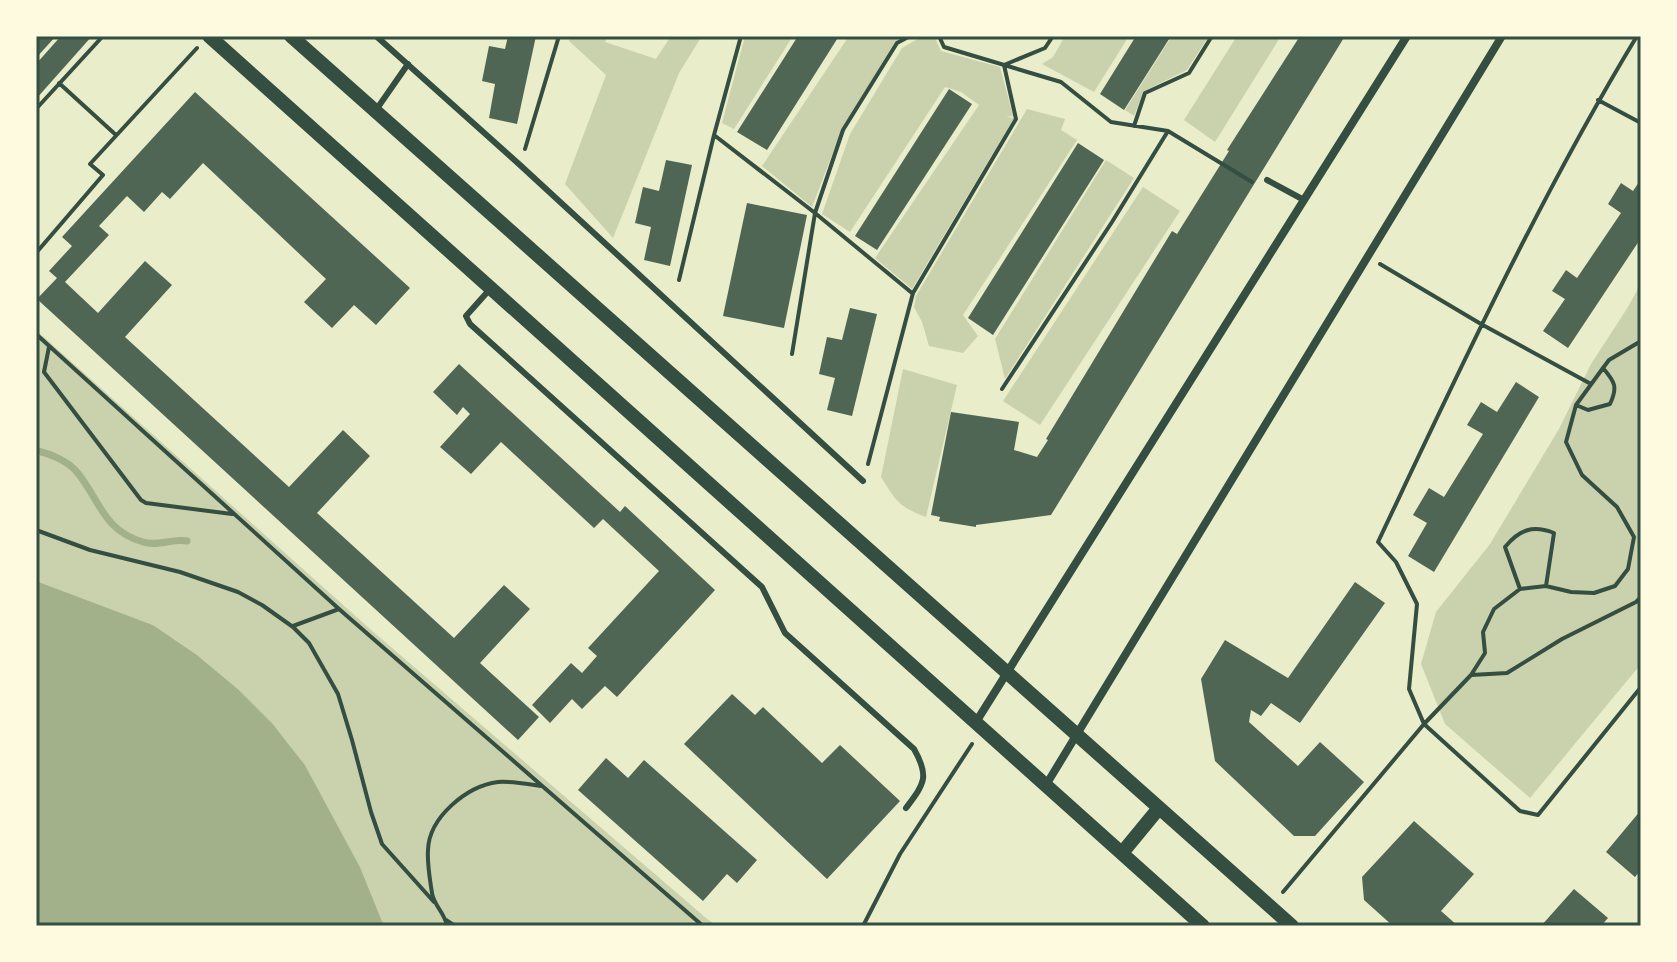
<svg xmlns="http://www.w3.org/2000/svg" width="1677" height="962" font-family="'Golos Text',sans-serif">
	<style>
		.green { fill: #cad2ad }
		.water { fill: #a3b18a }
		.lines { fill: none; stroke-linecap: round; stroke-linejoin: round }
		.stream { stroke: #a3b18a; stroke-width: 7 }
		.building { fill: #4f6655 }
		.path { stroke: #344e41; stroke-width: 4 }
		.service { stroke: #344e41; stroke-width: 6 }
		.minor { stroke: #344e41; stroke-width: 8 }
		.tertiary { stroke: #344e41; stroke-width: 14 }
		.neatline { fill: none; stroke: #344e41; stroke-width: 3 }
	</style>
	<rect width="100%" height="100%" fill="#e9edc9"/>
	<path class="green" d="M570,36h38l-3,6 51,17 15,-23h31l-23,37 -66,165 -48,-54 41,-109 -37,-34z
		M745,36h48l-59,93 -12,-6z
		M849,36h55l-9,6 -53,87 -30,78 -50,-41z
		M923,36h11l7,15 59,16 13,49 -7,1 8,1 -102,171 -37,-31 104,-153 -18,-13 -16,-5 -95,145 -28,-18 28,-80 52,-86z
		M1065,36h64l-35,56 -52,-28 11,-7z
		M1172,36h37l-22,34 -43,21 -10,25 -9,-6z
		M1237,36h44l-66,106 -31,-22z
		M1027,109l38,10 -4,11 16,10 -114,175 15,21 -15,17 -34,-7 -7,-24 -8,-15 2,-11z
		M1106,160l28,18 -129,201 -10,-40z
		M1143,187l37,24 -140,214 -37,-24z
		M1641,283v381l-111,134 -85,-74 -24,-60 15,-52 54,-68 69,-115 32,-65 37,-57z
		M36,330l334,299 336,289 11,8h-333l-24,-59 -55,-102 -33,-42 -33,-33 -42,-35 -44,-30 -117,-44z
		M903,369l54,16 -31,132c-26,-9 -31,-17 -45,-40z"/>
	<path class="water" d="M36,581l117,44 44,30 42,35 33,33 33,42 55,102 24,59h-348z"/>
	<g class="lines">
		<path class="stream" d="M38,451c13,3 29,10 38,20 24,28 26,59 67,71 14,5 30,-4 44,-1"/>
	</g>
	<path class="building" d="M36,36h20l-20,22z
		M61,36h31l-56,63v-35z
		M508,36h28l-19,88 -28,-6 6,-34 -13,-3 7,-35 16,3z
		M798,36h41l-72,114 -30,-18z
		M1136,36h35l-47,74 -24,-16z
		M1300,36h45l-294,479 -75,10v2l-37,-6 1,-4 -9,-2 20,-103 68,10 -5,28 23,7 11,-17 -2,-1 126,-208 5,3 52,-83 -2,-1z
		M949,89l23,15 -95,146 -22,-14z
		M195,92l215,196 -34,37 -22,-20 -22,23 -28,-26 22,-23 -123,-116 -33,36 -8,-7 -18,20 -17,-16 -28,30 10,9 -44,47 33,31 47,-52 27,24 -47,52 164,150 54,-57 27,26 -53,57 137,125 50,-53 26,24 -50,54 59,54 -21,23 -481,-441 20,-21 -8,-7 23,-25 -10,-9z
		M1078,143l26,17 -111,175 -25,-17z
		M666,160l26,5 -22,101 -26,-6 7,-33 -16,-4 8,-36 16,4z
		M1641,179v59l-73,110 -25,-17 22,-32 -13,-8 14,-21 11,8 44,-65 -13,-9 13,-21 12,8z
		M747,203l60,12 -23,113 -61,-12z
		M850,308l27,6 -25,102 -25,-6 8,-32 -16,-4 8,-37 15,3z
		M459,364l161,148 5,-6 90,84 -98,107 -12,-11 -23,23 -10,-10 -22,24 -18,-18 39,-42 11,10 15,-17 -9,-8 71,-77 -56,-52 -9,9 -93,-86 -30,32 -31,-27 30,-33 -7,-7 -6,8 -24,-23z
		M1516,382l23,15 -105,175 -26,-16 19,-33 -14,-8 16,-27 15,9 39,-63 -16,-9 14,-23 16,10z
		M1355,582l30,21 -85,120 -29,-20 -10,13 -10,-6 -2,12 49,44 22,-24 44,40 -49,54h-21l-79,-75 -14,-82 24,-39 63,38z
		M732,694l23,21 8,-8 59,56 18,-18 60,56 -73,78 -143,-135z
		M606,758l22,20 16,-18 113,100 -20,23 -10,-9 -24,27 -125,-111z
		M1641,810v60l-6,7 -29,-25z
		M1414,821l60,53 -33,37 17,15h-65l-29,-26 -2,-23z
		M1574,889l34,29 -7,8h-60z"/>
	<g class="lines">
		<path class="path" d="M939,36l5,11 117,35 50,40 57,9 84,51
			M1637,36c-98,162 -178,335 -259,506l18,20 21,42 -8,85 15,35 96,87 18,4 103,-128
			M59,83l57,52
			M1598,100l43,23
			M36,109l67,-73
			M1134,126l11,-33 44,-20 23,-37
			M714,135l101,78 97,80
			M525,149l34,-113
			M36,253l67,-78 -13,-11 107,-116
			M1380,264l101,60 110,60
			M679,280l35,-145 27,-99
			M36,334l303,275 364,317
			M49,347l-5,25 97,128 5,3 86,11
			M792,354l23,-141 28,-83 54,-87 13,-7
			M1002,389l110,-167 56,-91
			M1576,405l12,5 22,-6c8,-17 5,-22 -7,-36
			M868,464l45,-171 103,-174 -12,-54 41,-17 8,-12
			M36,530l54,20 90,22 58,20 24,13 31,22 16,16 29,51 14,46 19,72 11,32 52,58
			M1520,589l-15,-42c15,-18 28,-22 49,-14l-8,53
			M293,626l46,-17
			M1471,675l14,-22 -2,-21 11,-23 26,-20 26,-3 25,6 23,1 21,-7 13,-17 6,-32 -17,-30 -35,-32 -16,-33 10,-37 27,-37 6,-8 32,-19
			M1283,892l141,-168 47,-49 36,-2 55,-34 74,-37 5,-5
			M446,920l9,6
			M447,926c-2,-13 -13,-20 -15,-33 -2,-13 -5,-29 -4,-43 1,-33 39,-64 70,-68 15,-1 29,2 43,4
			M863,926l37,-72 72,-110"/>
		<path class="service" d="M376,36l144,129 343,316
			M376,110l32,-46
			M1267,180l37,20
			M491,288l-25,28 4,8 292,263 23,46 129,116c16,28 10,35 -8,59"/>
		<path class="minor" d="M976,722l431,-686
			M1046,785l456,-749"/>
		<path class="tertiary" d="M209,36l994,890
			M291,36l1001,890
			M1122,853l37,-45"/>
	</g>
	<rect width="1677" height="962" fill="none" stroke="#fefae0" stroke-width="76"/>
	<rect x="38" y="38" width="1601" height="886" class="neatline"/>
</svg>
